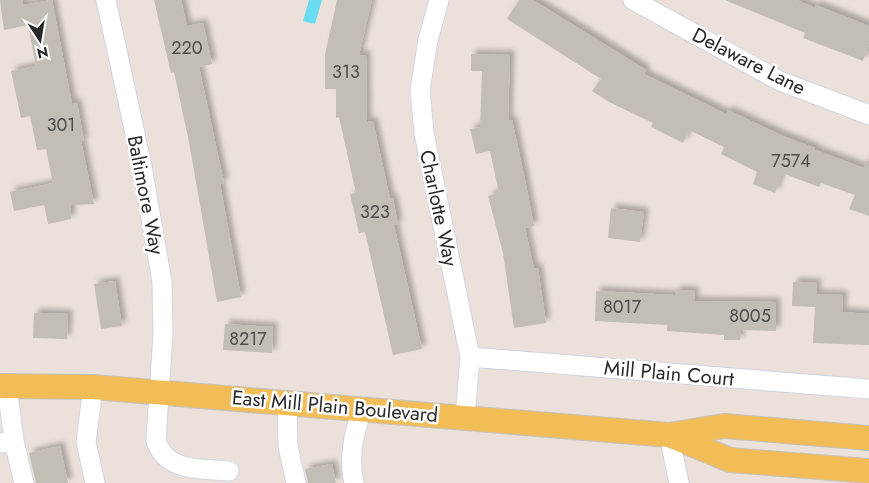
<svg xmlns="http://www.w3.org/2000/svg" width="869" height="483" font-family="Jost,sans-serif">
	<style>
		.water { fill: #6adcf0 }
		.building { fill: #c2bdb5; filter: url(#shadow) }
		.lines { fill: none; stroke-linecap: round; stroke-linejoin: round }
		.minor-casing { stroke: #cfd5e2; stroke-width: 21 }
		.major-casing { stroke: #c3c3c3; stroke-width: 26 }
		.minor { stroke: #fff; stroke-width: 19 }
		.major { stroke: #f2bc57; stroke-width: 24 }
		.labels { text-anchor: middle; stroke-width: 5; stroke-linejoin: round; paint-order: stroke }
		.number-label { font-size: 18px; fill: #4e4d4b }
		.street-label { font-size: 20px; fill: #282828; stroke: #fff }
	</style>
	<defs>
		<filter id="shadow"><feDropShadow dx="4.5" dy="-4.5" stdDeviation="2.5" flood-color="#0004"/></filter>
	</defs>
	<rect width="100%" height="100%" fill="#ebe1da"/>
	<path class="water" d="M309,0h13l-7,24 -12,-3z"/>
	<path class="building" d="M0,0h22l1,5 29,-5 20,104 5,-1 7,38h-3l13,63 -23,1v14l-23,5 -4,-19 -30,6 -4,-19 43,-9 -7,-34 -9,1 -7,-34 -9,2 -10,-47 25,-5 -8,-41 -24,5z
		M154,0h27l6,26 16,-3 9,41 -13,3 25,116 -4,1 21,113 -24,5 -28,-160 -15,-70 -3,1z
		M337,0h35l-13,55h7l1,67 6,-1 17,78 3,-1 5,27h-4l28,124 -29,6 -28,-123 -6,1 -9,-39 6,-1 -17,-76 -3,1v-29h-11v-34z
		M519,0h14l113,70 -2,4 82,40 2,-4 55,26 32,12v2l49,18 3,-7h2v55l-20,-7 6,-14 -34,-12 -2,4 -37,-14 -7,20 -22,-9 4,-12 -36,-18 3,-7 -35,-17 -6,13 -32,-16 2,-4 -44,-21 -17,-11 9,-12 -94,-60z
		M725,0h72l18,8 1,-3 53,21v18l-6,17 -60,-23 2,-5z
		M471,54l39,1 -2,66 4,-1 13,60 9,46 -9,2 9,41 4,-1 8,55 -32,5 -11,-75 -15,-57 11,-3 -9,-42 -14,3 -6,-25 10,-2 2,-56h-11z
		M611,208l33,4 -4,30 -32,-4z
		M115,281l7,45 -21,3 -7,-45z
		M793,282l24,1 -1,11 27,1 -1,17 27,2v31l-56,-2 2,-36 -23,-1z
		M676,290l19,1 -1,10 82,1v29l-35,-1 -1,10h-16v-5l-57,-4v-6l-72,-4 1,-30 79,4z
		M34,313l34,1 -1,25 -34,-1z
		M225,324l48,3 -1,26 -49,-3z
		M60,446l8,37h-32l-7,-30z
		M332,464l4,19h-28l-3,-14z"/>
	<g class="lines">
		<defs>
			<path id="minor" d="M106,0l36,166 20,116 1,52 -7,107c11,32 45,27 73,30
				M439,0l-11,40 -8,50 4,43 46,224 -5,60
				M633,0l147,81 89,34
				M470,357l399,32
				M93,387l-7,55 9,41
				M287,403l1,43 8,37
				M669,435l10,48
				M14,441l10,42
				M0,443l14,-2 -7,-55
				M354,483c-6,-26 0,-49 8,-74"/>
			<path id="major" d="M0,386l93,1 576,48 55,-9 145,12
				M669,435l61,25 139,11"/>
		</defs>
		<use href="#minor" class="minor-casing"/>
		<use href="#major" class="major-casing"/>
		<use href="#minor" class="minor"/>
		<use href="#major" class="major"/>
	</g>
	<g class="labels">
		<g class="number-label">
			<text x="187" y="54">220</text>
			<text x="346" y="78">313</text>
			<text x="61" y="131">301</text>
			<text x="791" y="167">7574</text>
			<text x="375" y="218">323</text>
			<text x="622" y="313">8017</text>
			<text x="750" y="322">8005</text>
			<text x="248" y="345">8217</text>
		</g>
		<g class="street-label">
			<text transform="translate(749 61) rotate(27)" y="7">Delaware Lane</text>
			<text transform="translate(146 195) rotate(79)" y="7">Baltimore Way</text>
			<text transform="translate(439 208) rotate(78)" y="7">Charlotte Way</text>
			<text transform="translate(669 373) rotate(5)" y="7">Mill Plain Court</text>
			<text transform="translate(335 406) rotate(5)" y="7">East Mill Plain Boulevard</text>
		</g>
	</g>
	<g transform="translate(40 40) rotate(168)" stroke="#ffffff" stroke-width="4" paint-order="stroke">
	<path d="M0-4L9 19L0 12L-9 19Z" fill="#282828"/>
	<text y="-8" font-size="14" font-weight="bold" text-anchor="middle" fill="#282828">N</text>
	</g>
</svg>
